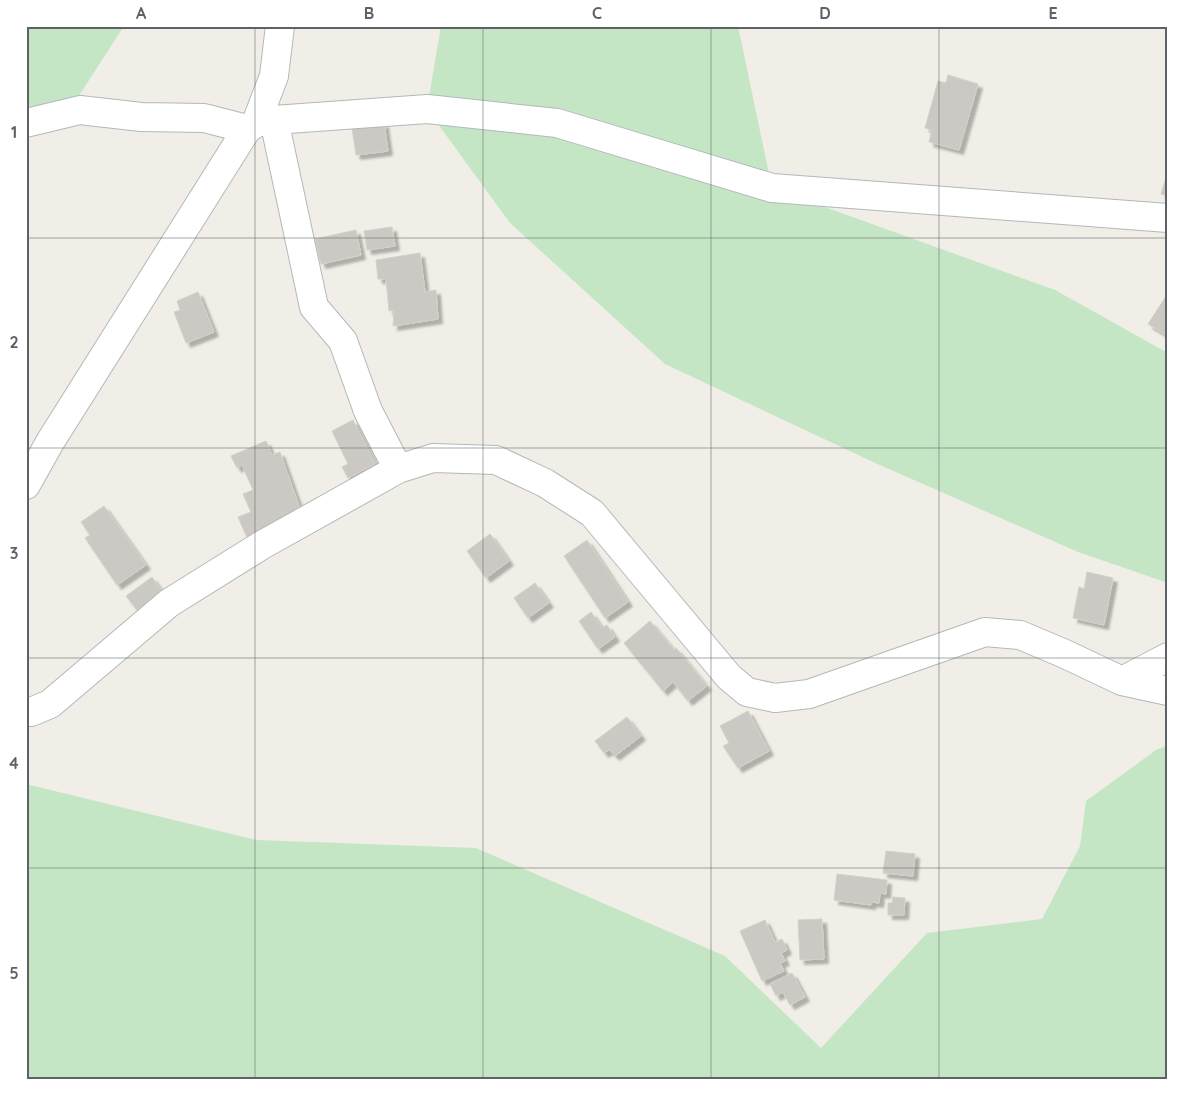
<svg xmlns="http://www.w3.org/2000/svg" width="1194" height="1106" font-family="Quicksand,sans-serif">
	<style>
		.green { fill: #c5e6c5 }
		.building { fill: #ccc9c4; stroke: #d4d0c5; filter: url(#shadow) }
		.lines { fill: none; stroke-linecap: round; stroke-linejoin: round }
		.minor-casing { stroke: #b4b7bb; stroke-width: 30 }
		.minor { stroke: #fff; stroke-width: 28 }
		.grid { fill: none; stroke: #5e6266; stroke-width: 1; stroke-opacity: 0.55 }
		.neatline { fill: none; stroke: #5e6266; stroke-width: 2 }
		.grid-label { font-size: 16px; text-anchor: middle; font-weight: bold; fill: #5e6266 }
	</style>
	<defs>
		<filter id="shadow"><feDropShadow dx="4.5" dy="4.5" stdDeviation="1" flood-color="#0004"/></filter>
	</defs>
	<rect width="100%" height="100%" fill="#f0eee7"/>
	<path class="green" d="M26,26h98l-51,79 -47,29z
		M441,26h297l34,162 283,102 113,63v230l-90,-31 -205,-90 -208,-98 -155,-141 -83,-114z
		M1168,745v335h-1142v-296l230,56 220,8 249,108 96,92 106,-115 115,-14 38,-73 6,-45 70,-51z"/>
	<path class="building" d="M948,75l30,9 -19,66 -30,-8 3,-12 -7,-2 13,-47 8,2z
		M384,123l4,28 -32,4 -4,-27z
		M1168,171v25l-7,-2z
		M392,227l3,19 -28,4 -3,-19z
		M356,230l5,25 -40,9 -6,-25z
		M420,253l5,39 11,-2 2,29 -45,7 1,-16 -5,1 -3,-32h-8l-2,-19z
		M198,292l16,40 -28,11 -12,-31 6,-2 -3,-9z
		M1168,293v43l-20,-12z
		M353,420l22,44 -27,14 -6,-11 6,-3 -16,-33z
		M266,441l6,14 8,-3 20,57 -51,33 -11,-25 13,-5 -8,-18 10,-4 -11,-25 -5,3 -6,-12z
		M104,506l42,59 -29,20 -32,-47 5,-3 -9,-13z
		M490,534l19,27 -23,17 -19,-27z
		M587,540l41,62 -23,16 -41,-62z
		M1087,572l26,6 -9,47 -31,-7 6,-31 5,2z
		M152,577l10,15 -25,18 -11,-14z
		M535,583l14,20 -21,15 -14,-20z
		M591,612l11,16 5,-3 8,12 -17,12 -19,-28z
		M650,621l24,29 2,-2 31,38 -19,15 -15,-19 -10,9 -39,-48z
		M748,711l21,40 -31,17 -15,-22 6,-3 -9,-17z
		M627,717l14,19 -26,20 -6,-6 -5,3 -9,-12z
		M886,851l29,3 -2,22 -30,-3z
		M837,874l50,6 -1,14 -6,-1 -1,10 -7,-1 -1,3 -37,-5z
		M893,897l12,1 -1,17h-16v-12h4z
		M822,919l2,40 -24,1 -2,-40z
		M765,920l10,22 7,-3 5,11 -6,3 4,8 -5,2 4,8 -22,10 -22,-50z
		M792,973l13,24 -15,8 -7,-13 -7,4 -6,-12z"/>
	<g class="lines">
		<defs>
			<path id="minor" d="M274,120l40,187 29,34 25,70 30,58
				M26,123l54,-13 61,7 63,1 43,11 9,-6 18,-47 6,-50
				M256,123l18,-3 153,-11 130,14 215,65 396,30
				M26,485l24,-43 197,-313
				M1122,681l46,-24
				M26,712h5l19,-8 119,-101 93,-58 136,-76 35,-11 63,2 49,23 47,30 137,164 18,15 28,6 34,-4 176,-62 35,3 45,19 57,27 46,10"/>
		</defs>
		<use href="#minor" class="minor-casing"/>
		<use href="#minor" class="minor"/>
	</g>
	<path class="grid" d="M255,26v1054M483,26v1054M711,26v1054M939,26v1054M26,238h1142M26,448h1142M26,658h1142M26,868h1142"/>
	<rect width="1194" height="1106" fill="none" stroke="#ffffff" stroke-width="55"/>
	<rect x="28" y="28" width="1138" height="1050" class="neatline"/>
	<g class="grid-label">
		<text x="141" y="19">A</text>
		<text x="369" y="19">B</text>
		<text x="597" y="19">C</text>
		<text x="825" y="19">D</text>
		<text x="1053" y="19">E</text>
		<text x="14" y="138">1</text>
		<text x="14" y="348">2</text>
		<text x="14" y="559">3</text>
		<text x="14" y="769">4</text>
		<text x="14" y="979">5</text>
	</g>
</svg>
